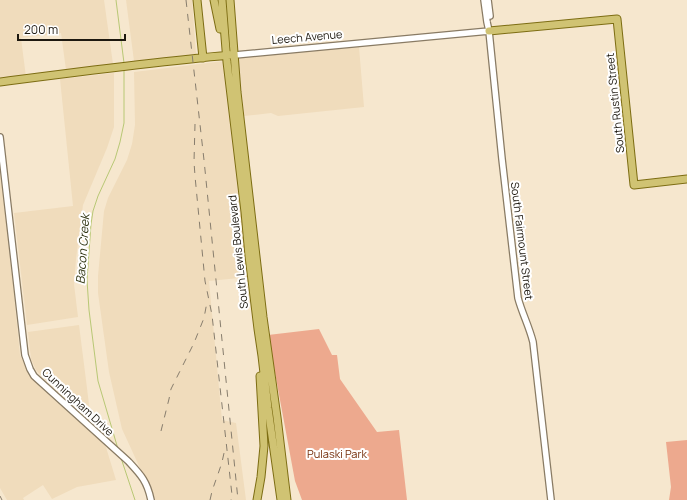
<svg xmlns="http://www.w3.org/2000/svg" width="687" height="500" font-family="Manrope,sans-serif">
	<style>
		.built { fill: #f0dcbc }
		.green { fill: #eda98e }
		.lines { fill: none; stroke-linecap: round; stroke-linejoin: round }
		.stream { stroke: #b8c875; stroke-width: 1 }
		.minor-casing { stroke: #897b64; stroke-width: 8 }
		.major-casing { stroke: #7d6d13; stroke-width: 9 }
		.minor { stroke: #fff; stroke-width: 5.5 }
		.major { stroke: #d0c373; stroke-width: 7 }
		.rail { stroke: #877d6d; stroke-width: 1; stroke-dasharray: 7 7; stroke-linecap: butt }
		.labels { text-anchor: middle; stroke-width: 4; stroke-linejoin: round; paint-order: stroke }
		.street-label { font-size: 11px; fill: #1d180f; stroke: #fff }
		.park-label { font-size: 11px; fill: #752d0a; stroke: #fff }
		.water-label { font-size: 12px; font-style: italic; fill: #303512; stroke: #fff }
	</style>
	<rect width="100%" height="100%" fill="#f6e7ce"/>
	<path class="built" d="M0,0h104l9,64 -47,6 -5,-37 -40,5 5,39 -26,2z
		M126,0h66l4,54 -62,7z
		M359,47l5,60 -86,9 -7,-3 -27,3 -6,-58z
		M224,61l25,216 -40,4 13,139 14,3 10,77h-93l-2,-8 -29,-63 -13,-57 -11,-79v-17l6,-65 4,-13 19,-38 5,-16 3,-19 -1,-53z
		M114,73v54l-7,21 -24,57 -7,54 -2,25 4,33 -51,8 -13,-112 59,-7 -13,-127z
		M0,154l20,201 9,19 22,23 54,47 11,36 -39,7 -25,12 -9,-14 -20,13 1,2h-17l-7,-12z
		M79,325l7,55 5,41 -37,-34 -12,-10 -6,-7 -5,-11 -3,-27z"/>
	<path class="green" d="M319,329l13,26h5l3,24 37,53 22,-2 8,70h-105l-7,-19 -27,-146z
		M687,440v60h-18l2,-13 -5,-45z"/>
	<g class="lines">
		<path class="stream" d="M116,0l8,63
			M118,449l-20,-68 -9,-71 -2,-30 4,-56 2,-13 5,-15 17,-37 5,-17 4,-19v-53
			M121,458l14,42"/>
		<defs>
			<path id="minor" d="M484,0l3,22 2,9 13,128 16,139c4,15 11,28 15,44l18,158
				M488,0l2,16
				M235,55l254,-24
				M0,137l25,218 5,14 4,7 94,85c13,14 19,20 23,39"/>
			<path id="major" d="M197,0l6,58
				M214,0l6,29
				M222,0l5,62 18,150 4,44 9,73 4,27 6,52 13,92
				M230,0l7,92 26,225 14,100 10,83
				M489,31l128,-12 17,166 53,-6
				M0,82c77,-10 153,-20 230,-27
				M257,500l4,-23 3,-31 -4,-70"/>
		</defs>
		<use href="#minor" class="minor-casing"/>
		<use href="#major" class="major-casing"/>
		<use href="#minor" class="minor"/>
		<use href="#major" class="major"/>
		<path class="rail" d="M186,0l18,160 34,340
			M195,124l-1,38 1,14 10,105 7,34 20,180 -1,5
			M161,431l8,-32 2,-10 23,-46 10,-25 3,-16
			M0,496l2,4
			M210,500c3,-16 11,-30 14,-47"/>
	</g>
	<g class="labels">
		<g class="street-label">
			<text transform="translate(307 37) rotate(-5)" y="4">Leech Avenue</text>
			<text transform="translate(615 103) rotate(-96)" y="4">South Rustin Street</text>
			<text transform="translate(522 241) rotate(83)" y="4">South Fairmount Street</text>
			<text transform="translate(238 252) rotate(-96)" y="4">South Lewis Boulevard</text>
			<text transform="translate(78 402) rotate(43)" y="4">Cunningham Drive</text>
		</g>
		<g class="park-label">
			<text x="337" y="458">Pulaski Park</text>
		</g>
		<g class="water-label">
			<text transform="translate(83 249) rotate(-86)" y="4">Bacon Creek</text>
		</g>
	</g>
	<path d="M18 34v6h107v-6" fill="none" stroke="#1d180f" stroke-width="2"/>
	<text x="24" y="34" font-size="12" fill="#1d180f" stroke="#ffffff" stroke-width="3" paint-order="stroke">200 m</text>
</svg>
